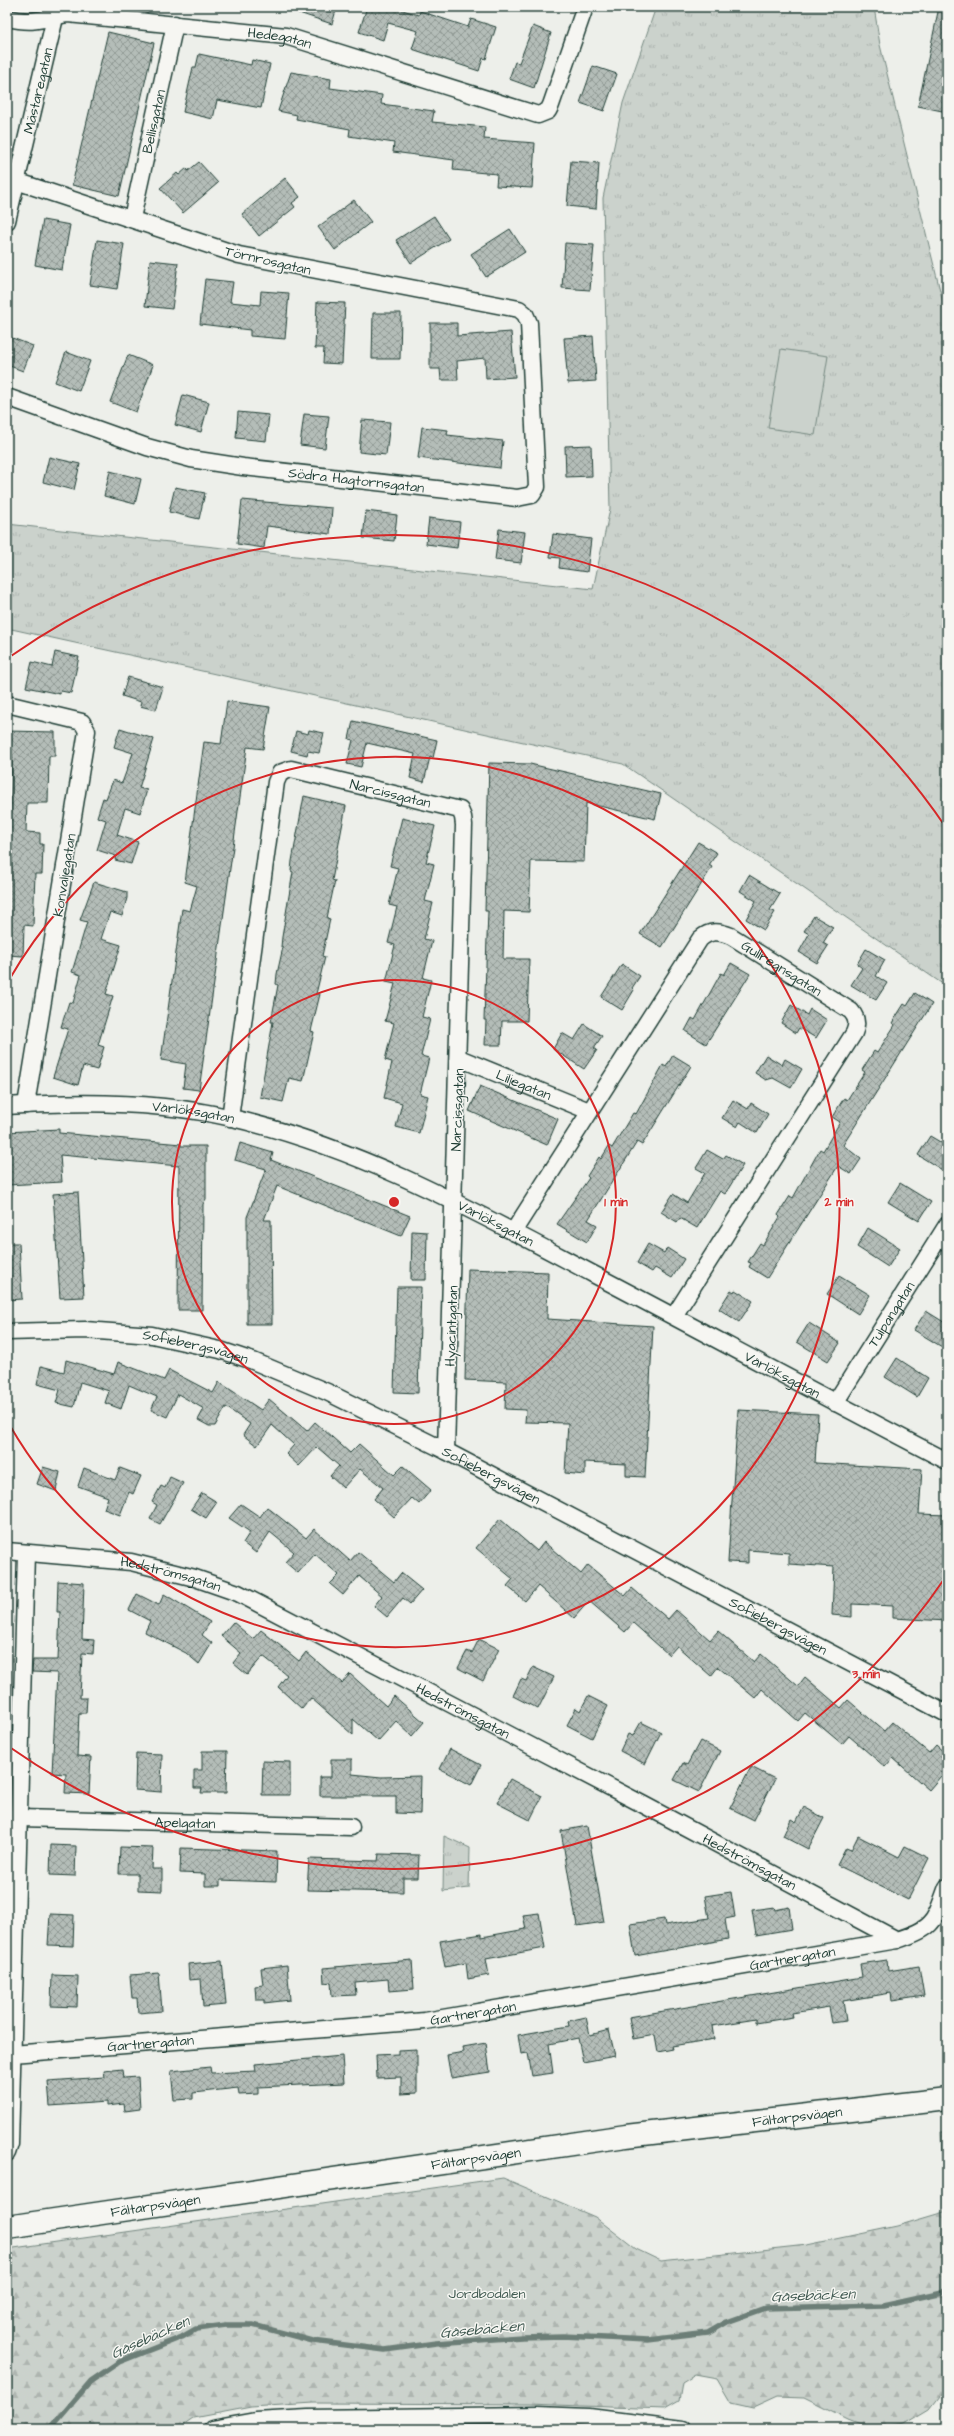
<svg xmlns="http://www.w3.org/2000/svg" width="954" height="2436" font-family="'Architects Daughter',sans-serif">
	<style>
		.grass { fill: url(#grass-tufts); stroke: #758880 }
		.forest { fill: url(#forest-firs); stroke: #758880 }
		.garden { fill: #cbd2cc; stroke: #758880 }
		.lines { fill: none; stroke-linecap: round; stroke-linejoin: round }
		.stream { stroke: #6c7e77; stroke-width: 5.5 }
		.building { fill: url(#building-cross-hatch); stroke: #1f3d34 }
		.minor-casing { stroke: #1f3d34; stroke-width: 19 }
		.secondary-casing { stroke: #1f3d34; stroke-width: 25 }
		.minor { stroke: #f6f6f2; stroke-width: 16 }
		.secondary { stroke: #f6f6f2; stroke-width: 22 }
		.ring { fill: none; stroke: #d62828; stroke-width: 2 }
		.labels { text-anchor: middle; stroke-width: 3; stroke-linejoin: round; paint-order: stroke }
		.street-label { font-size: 14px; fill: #1f3d34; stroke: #f6f6f2 }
		.park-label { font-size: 14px; fill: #415b52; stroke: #f6f6f2 }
		.water-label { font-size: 15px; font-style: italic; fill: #3f5850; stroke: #f6f6f2 }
		.centre { fill: #d62828; stroke: #f6f6f2; stroke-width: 2 }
		.ring-label { font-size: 12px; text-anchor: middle; font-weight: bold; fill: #d62828; stroke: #f6f6f2; stroke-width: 3; stroke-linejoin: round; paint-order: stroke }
	</style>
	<defs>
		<pattern id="grass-tufts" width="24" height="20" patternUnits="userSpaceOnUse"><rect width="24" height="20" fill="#cbd2cc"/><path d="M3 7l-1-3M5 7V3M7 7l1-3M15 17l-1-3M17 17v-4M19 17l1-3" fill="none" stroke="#aeb5b0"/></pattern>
		<pattern id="forest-firs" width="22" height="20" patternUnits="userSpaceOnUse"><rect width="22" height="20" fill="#cbd2cc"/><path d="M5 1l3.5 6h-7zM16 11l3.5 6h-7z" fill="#aeb5b0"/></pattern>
		<pattern id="building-cross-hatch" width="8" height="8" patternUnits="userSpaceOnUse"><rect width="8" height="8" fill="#b4bdb8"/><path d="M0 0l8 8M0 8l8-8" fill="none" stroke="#929b96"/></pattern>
	</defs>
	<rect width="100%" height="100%" fill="#edefea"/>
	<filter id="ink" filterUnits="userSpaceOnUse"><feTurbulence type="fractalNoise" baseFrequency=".025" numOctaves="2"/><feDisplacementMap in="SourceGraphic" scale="8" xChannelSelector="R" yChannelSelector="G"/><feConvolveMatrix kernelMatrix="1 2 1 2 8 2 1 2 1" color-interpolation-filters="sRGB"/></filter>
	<g filter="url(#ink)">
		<path class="grass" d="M656,7h218l6,38 67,274v668l-324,-223 -616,-136v-104l586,65 17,-80 -7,-311 20,-95z
			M444,1836l26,12 -1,40 -26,3z"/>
		<path class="forest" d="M941,2132h6v255l-17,22 -25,15 -24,5h-10l-23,-9 -44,-22 -27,-1 -24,11 -22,-5 -14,-24 -22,-4 -13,8 -3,18 -14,8 -136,-5 -215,-1 -63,4 -58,11 -16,11h-170v-180l496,-71 92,39 41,32 25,12 146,-16 90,-19 47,-14z"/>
		<path class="garden" d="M781,349l47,7 -13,79 -47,-7z"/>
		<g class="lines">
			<path class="stream" d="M50,2429l41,-48 28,-19 63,-25 14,-8 30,-4h27l60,16 72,9 51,-7 86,-6 41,-1 85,4 60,-7 19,-11 39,-14 117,-3 64,-14"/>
		</g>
		<path class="building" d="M291,7h46l-5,17 -42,-14z
			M367,7h26l26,8 1,-4 48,16 3,-8 25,8 -10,32 -3,-1 -4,13 -67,-22 6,-18 -30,-8 -5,17 -24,-8z
			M939,7h8v105l-29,-6z
			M533,26l18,7 -17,55 -25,-9 6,-17 4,1z
			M108,32l46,11 -35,153 -47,-11z
			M199,54l52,11 1,-5 18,4 -9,44 -44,-8 -4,19 -30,-7 10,-45h3z
			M593,66l24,8 -13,37 -24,-8z
			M291,72l40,7 -1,9 52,7 -1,9 53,7 -2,11 53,5 -1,12 51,4 -3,45 -36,-2 1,-12 -44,-4 1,-10 -61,-8 1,-9 -45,-7 1,-7 -54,-10 1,-4 -19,-4z
			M571,161l28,2 -3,46 -29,-3z
			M199,162l19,21 -35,30 -23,-25 17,-15 2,2 8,-7 1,3z
			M285,178l15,19 -8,6 3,4 -36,29 -17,-22z
			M354,200l17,22 -36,28 -17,-23z
			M434,216l15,23 -38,24 -15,-23z
			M43,220l27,5 -8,45 -27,-5z
			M510,229l15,23 -39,25 -15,-23z
			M97,240l27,4 -7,45 -27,-4z
			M565,243l29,2 -4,45 -28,-2z
			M150,260l28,3 -6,46 -27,-3z
			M205,279l28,3 -3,20 30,3 1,-14 28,2 -4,46 -35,-3v-6l-50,-6z
			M317,302l28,1 -3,61 -19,-1 1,-15h-9z
			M373,313h28l-1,46h-28z
			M430,323h27v13l54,-4 4,45 -29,2 -1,-21 -28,3 1,19h-17l-1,-11h-10z
			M7,336l26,10 -10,25 -16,-6z
			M593,336l3,45 -28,2 -4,-45z
			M66,352l24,9 -11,30 -24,-9z
			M128,355l25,10 -17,47 -26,-10z
			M183,395l26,7 -8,30 -26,-7z
			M238,412l31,3 -3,26 -30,-3z
			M304,414l25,2 -4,32 -25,-3z
			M362,420l28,2 -4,33 -27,-3z
			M422,427l26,3 -1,5 56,6 -3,27 -82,-10z
			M591,445l1,31 -26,1 -1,-31z
			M49,457l31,7 -6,26 -31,-8z
			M110,471l31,8 -6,25 -31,-8z
			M175,487l30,6 -6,26 -30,-7z
			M242,500l90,8 -2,26 -63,-8 -3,22 -27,-4z
			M366,511l31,4 -3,26 -31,-3z
			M429,518l31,4 -3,26 -31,-4z
			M499,529l26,3 -4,31 -26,-3z
			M553,534l38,5 -4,33 -28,-4 1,-10 -10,-1z
			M55,652l24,5 -8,36 -10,-2 -1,3 -34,-7 6,-25 20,5z
			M128,677l35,10 -7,23 -16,-4 1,-4 -19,-6z
			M227,701l43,6 -7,42 -16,-2 -48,343 -16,-2 3,-24 -25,-4 21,-151 8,2 7,-25 -12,-4 19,-140 17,2z
			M353,721l84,19 -4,18 -3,-1 -6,25 -14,-4 5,-24 -48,-11 -6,24 -14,-3 6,-24 -4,-1z
			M120,728l34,11 -15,49 8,2 -7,23 -15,-5 -8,27 21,7 -7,22 -16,-4 1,-4 -19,-6 9,-30 -9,-3 6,-19 3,1 7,-19 9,3 11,-30 -19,-6z
			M309,730l15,3 -5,20 -11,-2 -1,4 -16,-4 5,-20 12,3z
			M7,731l48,1v24h-6l-1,47h-21l-1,29 14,1v11h3l-1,30h-7l-2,52 -9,-1 -1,31 -16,-1v-123h3l2,-77h-5z
			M489,763l41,1 131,30 -6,25 -69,-16 -2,59 -53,-1 -2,51 -25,-1 -1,48h26l-2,62h-25l-1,24h-16l1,-25h-2l4,-109h-3z
			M304,796l42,10 -14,74 3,1 -8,37 3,1 -8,37 3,1 -9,37h4l-9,37 3,1 -11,49 -14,-3 -6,24 -23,-5 13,-75h-2l7,-37 -2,-1 1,-10 6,-27h-2l1,-10 11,-65 -2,-1 1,-10z
			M402,818l33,8 -9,36 8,2 -9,37 8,2 -9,36 8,2 -9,37 8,2 -9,37 8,2 -9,37 8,2 -9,36 8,2 -9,37 -23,-6 6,-24 -18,-5 8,-36 -7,-2 9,-37 -9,-2 10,-37 -9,-2 9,-37 -7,-2 9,-36 -8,-2 9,-37 -8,-2z
			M698,842l19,11 -8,12 3,2 -50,80 -22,-13z
			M749,875l31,19 -10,16 5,2 -11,18 -18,-11 10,-18 -16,-10z
			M94,882l33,10v6l-5,18 -12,-4 -9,27 20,6 -15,49 7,2 -15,49 6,2 -7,23 -14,-4 -5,19 -25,-8 15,-48 -7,-2 8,-25 4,1 8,-28 -9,-3 15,-50 -7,-2z
			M814,916l19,11 -10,16 5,3 -11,17 -18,-11 10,-18 -5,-3z
			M866,949l19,11 -9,16 11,7 -11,17 -25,-15 11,-17 -5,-4z
			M731,963l19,11 -44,70 -21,-13 7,-13 3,2 26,-47 3,2z
			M622,964l18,12 -8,12 2,2 -12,20 -21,-13z
			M915,993l17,11 -89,141 18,14 -10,15 -13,-8 -71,112 -18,-11 2,-4 -3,-1 12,-19 3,2 17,-28 -2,-2 12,-19 3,2 27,-49 3,2 17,-29 -8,-5 12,-19 3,2 18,-28 -3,-2 12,-19 3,2 18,-28 -3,-2 12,-19 3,2z
			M791,1005l16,10 3,-6 17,11 -11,18 -17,-10 -3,5 -15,-10z
			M584,1024l18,12 -8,12 3,2 -13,19 -31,-20 9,-16 12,7z
			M673,1055l18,11 -49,79 -5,-3 -49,78 9,5 -10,17 -30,-18 32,-46 -2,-2 12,-19 2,2 8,-13 3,2 21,-35 3,1 27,-49 3,2z
			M766,1055l16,10 3,-6 17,10 -11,19 -18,-10 -7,2 -11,-7z
			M480,1086l78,33 -11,26 -78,-34z
			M733,1100l15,9 3,-6 17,11 -11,19 -17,-11 -3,5 -15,-9z
			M59,1129v4l122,11v2h25v53l-3,5 -1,106h-24l1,-144 -119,-11 2,27 -55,3v-53z
			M930,1136l17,10v27l-29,-18z
			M240,1143l33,10 -2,7 139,56 -9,20 -124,-50 -13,34h7l1,104h-25v-107l19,-48 -31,-9z
			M707,1150l16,9 3,-4 17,10 -18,29 -5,-3 -23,37 -17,-10 -3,4 -16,-10 12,-18 14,9 18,-30 -9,-5z
			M900,1183l31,19 -12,19 -31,-19z
			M78,1192l6,105 -24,1 -7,-104z
			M868,1228l32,20 -12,19 -31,-20z
			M412,1231l15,1 -1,48h-15z
			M7,1243h12l3,56 -15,1z
			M648,1244l16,9 3,-5 17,11 -12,19 -17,-10 -3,4 -15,-9z
			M468,1269l80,3 -1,47 106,7 -8,151 -19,-1v-12l-20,-1 -21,-1v13l-20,-2 3,-50 -43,-1 1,-12 -21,-1 1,-27 -41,-2z
			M839,1276l31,19 -12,19 -31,-20z
			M397,1287h24l-3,106 -24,-1z
			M731,1290l3,2 1,-2 18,11 -14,21 -20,-13z
			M926,1311l21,13v26l-33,-20z
			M809,1323l31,20 -12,18 -31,-19z
			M897,1358l31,20 -11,19 -32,-20z
			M66,1360l48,14 4,-12 46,18 5,-10 44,23 6,-11 42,28 8,-11 38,32 8,-9 35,31 9,-9 35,31 9,-9 28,24 -12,14 -7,-6 -18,19 -20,-18 9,-11 -23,-19 -17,19 -13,-12 9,-10 -22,-19 -18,19 -13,-12 8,-9 -22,-20 -15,21 -14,-11 7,-11 -24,-17 -11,19h-6l-11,-6 6,-11 -26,-15 -11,23 -16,-7 6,-13 -28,-12 -8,24 -16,-6 4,-12 -29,-9 -6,25 -18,-4 4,-13 -23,-6 4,-18 23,6z
			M738,1410l80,4 -3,49 107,6 -3,45 28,1v106l-54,-3v-12l-20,-1 -21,-1v13l-20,-2 2,-48 -45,-3v-11l-41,-3v13l-20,-1z
			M43,1467l17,5 -4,19 -19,-7z
			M84,1468l31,12 5,-12 21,8 -8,18 -4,-2 -9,23 -16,-6 4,-12 -30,-11z
			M170,1477l13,6 -23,41 -10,-5 7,-14 -5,-3 9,-16 4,2z
			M202,1493l15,9 -11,16 -15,-9z
			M241,1504l19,13 7,-10 39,31 8,-9 36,32 8,-9 36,30 7,-9 21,17 -12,14 -7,-6 -16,19 -13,-11 8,-10 -23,-20 -16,19 -13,-11 9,-9 -24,-21 -17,19 -13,-11 9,-10 -24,-20 -14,21 -13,-10 7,-11 -21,-14z
			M500,1519l37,32 7,-9 37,32 7,-9 37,31 7,-8 36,31 8,-9 34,30 8,-9 36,31 7,-8 37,32 7,-9 36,31 7,-8 36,31 8,-9 37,31 7,-8 11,10v14l-18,21 -36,-32 -8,9 -36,-31 -7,8 -37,-31 -7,8 -36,-32 -7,9 -37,-31 -7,9 -34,-30 -8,9 -36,-32 -8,9 -36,-31 -15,17 -36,-32 -13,15 -18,-15 6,-7 -37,-31z
			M58,1581l26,2 -2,56 12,1 -1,14 -11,-1 -2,45h7l-1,15h-7l-2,43 14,1 -2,37 -24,-1 1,-19 -14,-1 5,-100 -25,-1 1,-12h25l2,-48h-3z
			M137,1594l22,11 5,-11 46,28 -8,13 10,8 -13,21 -13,-11 -41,-21 5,-11 -21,-11z
			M233,1622l20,17 8,-9 38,31 7,-9 36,31 8,-9 36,32 8,-10 30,26 -12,14 -16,-15 -18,20 -25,-22v16l-42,-37 -9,11 -24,-22 9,-12 -24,-19 -16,19 -14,-12 8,-10 -20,-17z
			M479,1639l20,10 -16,32 -25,-13 9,-17 5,2z
			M533,1667l21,10 -16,32 -25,-13 8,-17 5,2z
			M588,1696l20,10 -16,32 -25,-13 9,-17 4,3z
			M641,1722l20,10 -16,32 -25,-13 8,-17 5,2z
			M700,1741l20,10 -21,41 -25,-12 9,-17 4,2z
			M450,1749l31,16 -10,20 -31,-16z
			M202,1751h25l-1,42h-25l1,-5h-8v-18h8z
			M136,1753l26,1 -1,38 -26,-2z
			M331,1759h21v15l29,3 40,-1 -1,38 -24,-1v-17h-76v-19h11z
			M263,1761l27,1v33h-28z
			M751,1767l24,12 -21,41 -24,-12z
			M510,1779l32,17 -12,24 -33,-17z
			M804,1807l20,11 -16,31 -25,-13 8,-17 5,3z
			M587,1826l17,96 -27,4 -16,-95z
			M858,1836l41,21 6,-11 24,12 -21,42 -71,-35 9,-17 5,2z
			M51,1845l25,1 -1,30 -25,-1z
			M120,1847l33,1 -1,21h10v22l-24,-1v-16h-19z
			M181,1848l96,3 -1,31 -56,-2v6h-15v-12l-25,-1z
			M379,1854l40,1 -1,23h-15v14l-96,-2 2,-31 69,2z
			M731,1892l4,25 -10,2 3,20 -93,17 -5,-32 34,-5 1,6 44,-7 -4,-22z
			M774,1907l1,3 14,-3 3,22 -36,6 -4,-25z
			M539,1913l6,35 -59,11 3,16 -21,4 -2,-16 -21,4 -5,-26 42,-7v3l44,-8 -3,-14z
			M50,1914l24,1 -1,31 -25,-1z
			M412,1960l2,29 -25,2 -1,-12 -33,3 1,13 -24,1 -1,-14 -7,1 -1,-15z
			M887,1960l1,11 31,-5 5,30 -32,5 -1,-8 -48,8 3,20 -14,2 -3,-16 -37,6 1,4 -37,6v-4l-44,7 2,13 -42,7 1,3 -15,3 -3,-17 -22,4 -4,-22 233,-40 -2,-13z
			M222,1961l4,44 -23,2 -2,-28 -12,1 -1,-16z
			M287,1965l3,35 -26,3v-3h-8l-1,-14 8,-1 -2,-17z
			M159,1973l3,38 -24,2 -1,-15h-5l-2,-23z
			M52,1975l26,1 -1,31 -26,-1z
			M586,2017l4,18 19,-5 6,26 -32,6 -5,-24 -29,6 4,29 -21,3 -4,-23 -7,1 -3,-19 51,-9 -1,-5z
			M486,2043l4,29 -39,6 -4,-23 17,-3 -1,-5z
			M417,2049v44l-16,1v-17l-24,1 -1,-23 22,-1v-4z
			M342,2056l2,27 -86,4v7l-19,1 -1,-7 -45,5v6l-19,1 -3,-29 39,-4 1,6 45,-2 -1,-7z
			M123,2069l1,9 14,-1 2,32 -15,2 -1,-7 -17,2v-4l-57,4 -2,-25 57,-4 -1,-6z"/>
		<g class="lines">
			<defs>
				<g id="minor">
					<path id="s1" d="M7,18c28,6 34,1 61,-4l218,22 252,79 10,-4 3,-6 34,-98"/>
					<path id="s2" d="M132,218l43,-194"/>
					<path id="s3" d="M7,221l50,-212"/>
					<path id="s4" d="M7,397l140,50 44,12 52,8 274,31 15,-3 5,-8 -8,-164 -4,-9 -6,-5 -280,-54 -223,-74"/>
					<path d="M7,704l75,18 5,9 -61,374"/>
					<path id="s5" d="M459,1058l130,53"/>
					<path id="s6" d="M7,1106c73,-5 153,-5 225,12 130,30 244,94 361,156 118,62 236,126 354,187"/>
					<path id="s7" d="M230,1118l46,-336 4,-9 11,-4 169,41 3,7 1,8 -18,626"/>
					<path id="s8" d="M513,1232l187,-293c10,-9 19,-8 31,-3l120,75c6,7 7,13 3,22l-180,283"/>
					<path id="s9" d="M7,1332l78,-2 67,5 68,15 33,11 74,31 119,59 501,263"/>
					<path id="s10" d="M835,1403l112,-178"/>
					<path id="s11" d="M7,1551l124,11 64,16 43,15 406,212 253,135"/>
					<path id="s12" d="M20,1818l331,9"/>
					<path id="s13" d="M12,2054l413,-33 472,-81c38,-12 37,-18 50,-53"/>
					<path d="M7,2153l3,-9 16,-591"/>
					<path d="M212,2429l44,-8 52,-3 229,-3 52,2 94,12"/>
				</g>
				<g id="secondary">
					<path id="s14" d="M7,2227l619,-91 321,-37"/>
				</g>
			</defs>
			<use href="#minor" class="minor-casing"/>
			<use href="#secondary" class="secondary-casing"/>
			<use href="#minor" class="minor"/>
			<use href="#secondary" class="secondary"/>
		</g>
	</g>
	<g class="ring">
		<circle cx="394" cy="1202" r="222"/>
		<path d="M9 980A445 445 0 1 1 9 1424"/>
		<path d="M947 1575A667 667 0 0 1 11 1748M11 656A667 667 0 0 1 947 829"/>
	</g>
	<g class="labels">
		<g class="street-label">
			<text dy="5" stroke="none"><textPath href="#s1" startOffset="275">Hedegatan</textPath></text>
			<text dy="5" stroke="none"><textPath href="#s3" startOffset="134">Mästaregatan</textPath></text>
			<text dy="5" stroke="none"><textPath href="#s2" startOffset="99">Bellisgatan</textPath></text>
			<text transform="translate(268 260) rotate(13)" y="5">Törnrosgatan</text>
			<text dy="5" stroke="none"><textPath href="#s4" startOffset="361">Södra Hagtornsgatan</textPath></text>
			<text dy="5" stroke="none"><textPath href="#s7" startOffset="463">Narcissgatan</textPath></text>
			<text transform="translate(64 875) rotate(-81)" y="5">Konvaljegatan</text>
			<text dy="5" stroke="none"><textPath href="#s8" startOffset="441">Gullregnsgatan</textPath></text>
			<text dy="5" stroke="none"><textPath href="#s5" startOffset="70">Liljegatan</textPath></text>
			<text transform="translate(457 1110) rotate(-88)" y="5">Narcissgatan</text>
			<text dy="5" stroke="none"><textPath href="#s6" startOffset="187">Vårlöksgatan</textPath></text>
			<text dy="5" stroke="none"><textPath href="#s6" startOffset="511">Vårlöksgatan</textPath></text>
			<text dy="5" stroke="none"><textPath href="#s10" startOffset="105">Tulpangatan</textPath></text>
			<text transform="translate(451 1326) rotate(-88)" y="5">Hyacintgatan</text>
			<text dy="5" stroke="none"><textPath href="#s9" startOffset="190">Sofiebergsvägen</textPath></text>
			<text dy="5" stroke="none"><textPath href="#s6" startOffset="835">Vårlöksgatan</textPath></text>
			<text dy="5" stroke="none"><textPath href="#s9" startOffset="514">Sofiebergsvägen</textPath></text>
			<text dy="5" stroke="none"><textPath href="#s11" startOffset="166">Hedströmsgatan</textPath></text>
			<text dy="5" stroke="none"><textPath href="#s9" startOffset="838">Sofiebergsvägen</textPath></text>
			<text dy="5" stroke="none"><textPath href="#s11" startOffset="490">Hedströmsgatan</textPath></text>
			<text dy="5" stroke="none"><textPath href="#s12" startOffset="165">Apelgatan</textPath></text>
			<text dy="5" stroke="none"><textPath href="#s11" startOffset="814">Hedströmsgatan</textPath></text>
			<text dy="5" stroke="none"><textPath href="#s13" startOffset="787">Gartnergatan</textPath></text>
			<text dy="5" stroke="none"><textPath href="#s13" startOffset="463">Gartnergatan</textPath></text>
			<text dy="5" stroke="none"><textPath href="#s13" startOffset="139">Gartnergatan</textPath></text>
			<text dy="5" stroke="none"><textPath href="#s14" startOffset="798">Fältarpsvägen</textPath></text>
			<text dy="5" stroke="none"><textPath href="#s14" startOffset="474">Fältarpsvägen</textPath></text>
			<text dy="5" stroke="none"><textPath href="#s14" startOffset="150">Fältarpsvägen</textPath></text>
		</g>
		<g class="park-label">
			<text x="487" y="2298">Jordbodalen</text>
		</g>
		<g class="water-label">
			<text transform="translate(813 2295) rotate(-2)" y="5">Gåsebäcken</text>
			<text transform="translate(482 2329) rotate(-5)" y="5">Gåsebäcken</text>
			<text transform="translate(150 2337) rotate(-24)" y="5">Gåsebäcken</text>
		</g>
	</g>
	<circle cx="394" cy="1202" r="6" class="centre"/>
	<g class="ring-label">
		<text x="616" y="1206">1 min</text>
		<text x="839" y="1206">2 min</text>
		<text x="866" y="1678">3 min</text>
	</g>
	<rect width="954" height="2436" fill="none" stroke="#f6f6f2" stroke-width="24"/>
	<rect x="12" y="12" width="930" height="2412" fill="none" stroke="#1f3d34" stroke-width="1.5" filter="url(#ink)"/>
</svg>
